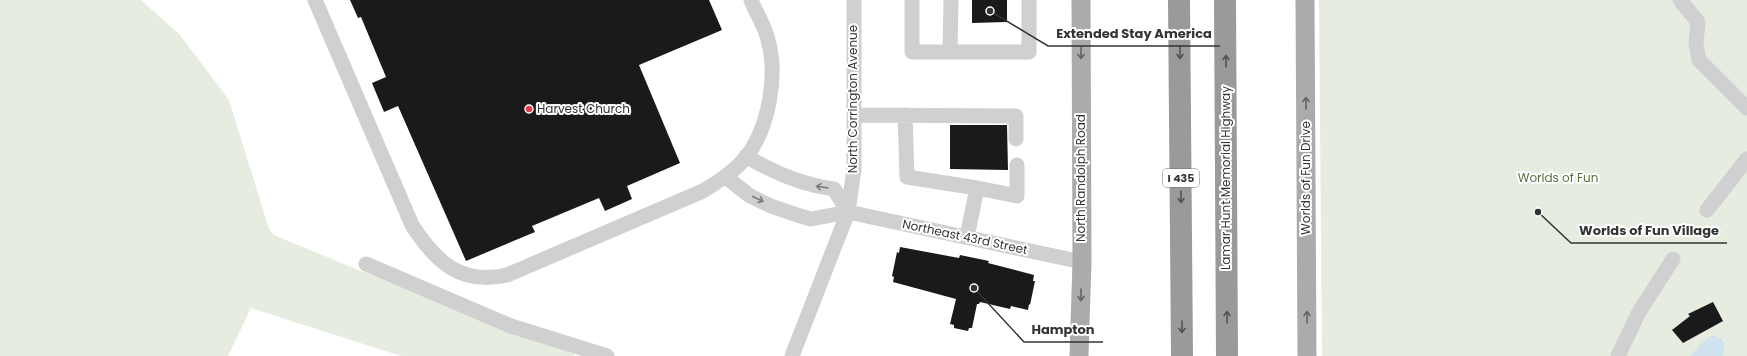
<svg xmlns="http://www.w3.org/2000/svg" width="1747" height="356" font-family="Poppins,sans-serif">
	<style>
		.green { fill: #e6ecdf }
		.water { fill: #cfe2ee }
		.building { fill: #1a1a1a }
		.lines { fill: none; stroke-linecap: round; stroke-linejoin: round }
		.minor { stroke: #d0d0d0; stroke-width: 15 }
		.major { stroke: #ababab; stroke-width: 19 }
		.highway { stroke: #9a9a9a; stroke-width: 22 }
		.oneway { stroke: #636363 }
		.oneway2 { stroke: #525252 }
		.oneway3 { stroke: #7a7a7a }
		.poi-dot { fill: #e63946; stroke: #fff; stroke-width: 1.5 }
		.labels { text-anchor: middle; stroke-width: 4; stroke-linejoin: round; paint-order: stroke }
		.shield { fill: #fff; stroke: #707070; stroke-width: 1 }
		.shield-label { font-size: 11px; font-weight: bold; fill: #333 }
		.street-label { font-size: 12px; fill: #333; stroke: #fff }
		.poi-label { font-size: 12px; fill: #333; stroke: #fff; text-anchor: start }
		.park-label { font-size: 12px; fill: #56703f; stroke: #fff }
		.leader { fill: none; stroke: #333; stroke-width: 1.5 }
		.callout-dot { fill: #333; stroke: #fff; stroke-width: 1.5 }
		.callout-label { font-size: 13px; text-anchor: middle; font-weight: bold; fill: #333; stroke: #fff; stroke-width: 4; stroke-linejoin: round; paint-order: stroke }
	</style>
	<rect width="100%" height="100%" fill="#fff"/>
	<path class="green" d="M0,0h141l39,35 49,65 40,129 5,6 82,34 219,85 -1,2h-173l-150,-48 -23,48h-228z
		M1319,0h428v356h-425z"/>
	<path class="water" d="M1713,335l7,3 5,6 -2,12h-33l12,-13z"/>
	<path class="building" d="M350,0h359l13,30 -83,35 41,98 -53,23 5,13 -27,12 -6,-13 -67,28 3,6 -69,29 -68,-155 -14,6 -12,-29 14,-6 -25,-60 -3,1z
		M972,0h35v22l-35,1z
		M950,125h57l1,45 -58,-1z
		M900,247l59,11 1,-3 29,6 -1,2 46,12 -1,6h2l-5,24 -1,-1 -1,6 -17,-4 -1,3 -30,-7 -1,2h-2l-5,24h-3l-1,3 -14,-3v-3l-4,-1 6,-25 -63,-17 1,-5 -2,-1 5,-24 2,1z
		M1713,302l10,19 -40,22 -11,-13 18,-14 -2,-2z"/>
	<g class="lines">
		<path class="minor" d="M315,0l97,225c23,36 49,61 95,50l196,-84c16,-10 31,-19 43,-34 23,-29 32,-82 22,-117 -3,-14 -12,-27 -17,-40
			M912,0v52h117v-52
			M1680,0l18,22 -2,21 3,17 48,48
			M950,52l1,-52
			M854,115l162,1v23
			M905,115l2,62 70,11
			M746,156c28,17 56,29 88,33l14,23
			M726,177l24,19 21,10 26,9 14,4 37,-7 234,50
			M1707,210l40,-51
			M967,237l10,-49 40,8v-31
			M366,264l145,62 96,30
			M792,356l56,-144 6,-43v-169
			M1618,356l21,-44 34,-53"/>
		<path class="major" d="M1305,0l2,356
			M1079,356l3,-94 -1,-262"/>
		<path class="highway" d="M1179,0l3,356
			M1225,0l2,356"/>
	</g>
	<defs><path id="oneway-shaft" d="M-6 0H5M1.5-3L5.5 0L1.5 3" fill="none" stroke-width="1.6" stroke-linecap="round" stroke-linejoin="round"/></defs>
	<g class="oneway">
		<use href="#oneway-shaft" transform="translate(1081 53) rotate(90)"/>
		<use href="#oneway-shaft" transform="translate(1306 103) rotate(-90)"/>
		<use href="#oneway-shaft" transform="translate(1081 295) rotate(91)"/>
		<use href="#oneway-shaft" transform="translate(1307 317) rotate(-90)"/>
	</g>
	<g class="oneway2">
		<use href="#oneway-shaft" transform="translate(1180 53) rotate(90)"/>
		<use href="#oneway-shaft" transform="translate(1226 61) rotate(-90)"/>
		<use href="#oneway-shaft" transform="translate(1181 197) rotate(90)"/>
		<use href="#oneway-shaft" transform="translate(1227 317) rotate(-90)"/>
		<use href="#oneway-shaft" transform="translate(1182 327) rotate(90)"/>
	</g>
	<g class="oneway3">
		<use href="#oneway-shaft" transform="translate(822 187) rotate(-171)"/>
		<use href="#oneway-shaft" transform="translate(758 199) rotate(25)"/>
	</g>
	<circle class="poi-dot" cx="529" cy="109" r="4"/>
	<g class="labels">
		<rect class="shield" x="1163" y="169" width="36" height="18" rx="3"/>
		<g class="shield-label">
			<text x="1181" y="182">I 435</text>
		</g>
		<g class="street-label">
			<text transform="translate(853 99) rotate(-90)" y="4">North Corrington Avenue</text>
			<text transform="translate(1081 178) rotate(-90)" y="4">North Randolph Road</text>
			<text transform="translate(1226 178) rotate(-90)" y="4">Lamar Hunt Memorial Highway</text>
			<text transform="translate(1306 178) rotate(-90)" y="4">Worlds of Fun Drive</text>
			<text transform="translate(965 237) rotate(12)" y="4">Northeast 43rd Street</text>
		</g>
		<g class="poi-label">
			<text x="537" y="113">Harvest Church</text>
		</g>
		<g class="park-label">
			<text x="1558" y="182">Worlds of Fun</text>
		</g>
	</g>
	<path class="leader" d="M990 11L1048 46H1220M1538 212L1571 243H1727M974 288L1024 342H1103"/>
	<g class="callout-dot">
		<circle cx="990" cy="11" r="4"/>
		<circle cx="1538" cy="212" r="4"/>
		<circle cx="974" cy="288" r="4"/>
	</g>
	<g class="callout-label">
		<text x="1134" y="38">Extended Stay America</text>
		<text x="1649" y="235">Worlds of Fun Village</text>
		<text x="1063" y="334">Hampton</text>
	</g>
</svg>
